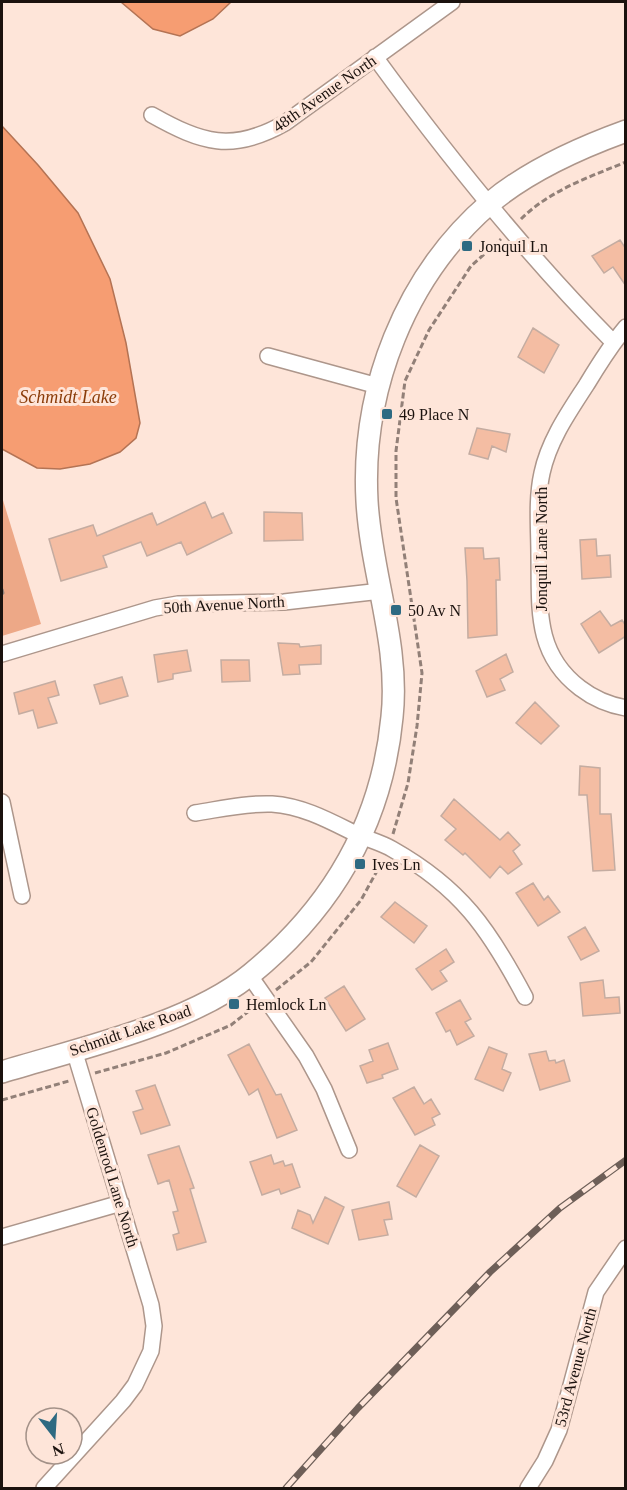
<svg xmlns="http://www.w3.org/2000/svg" width="627" height="1490" font-family="'Times New Roman',serif">
	<style>
		.green { fill: #eda887 }
		.water { fill: #f69d72; stroke: #b47354; stroke-width: 1.5 }
		.building { fill: #f4bda3; stroke: #c4aca1; stroke-width: 1.5 }
		.lines { fill: none; stroke-linecap: round; stroke-linejoin: round }
		.street-casing { stroke: #ad968b; stroke-width: 18 }
		.secondary-casing { stroke: #ad968b; stroke-width: 24 }
		.path { stroke: #928078; stroke-width: 3; stroke-dasharray: 6 3; stroke-linecap: butt }
		.street { stroke: #fff; stroke-width: 15 }
		.secondary { stroke: #fff; stroke-width: 21 }
		.rail-casing { stroke: #6e5f58; stroke-width: 7 }
		.rail { stroke: #fee5d9; stroke-width: 4.5; stroke-dasharray: 14; stroke-linecap: butt }
		.poi-dot { fill: #2e6a82; stroke: #fee5d9; stroke-width: 2 }
		.labels { text-anchor: middle; stroke-width: 6; stroke-linejoin: round; paint-order: stroke }
		.street-label { font-size: 16px; fill: #1b120e; stroke: #fee5d9 }
		.poi-label { font-size: 16px; fill: #1b120e; stroke: #fee5d9; text-anchor: start }
		.water-label { font-size: 18px; font-style: italic; fill: #8b3c09; stroke: #fee5d9 }
	</style>
	<rect width="100%" height="100%" fill="#fee5d9"/>
	<path class="green" d="M2,497l39,127 -39,12z"/>
	<path class="water" d="M121,2h110l-18,17 -33,17 -27,-7z
		M2,126l36,39 40,48 32,66 16,64 14,80 -4,15 -16,14 -30,12 -30,5 -23,-1 -35,-19z"/>
	<path class="building" d="M620,240l6,9v37l-13,-19 -9,6 -12,-17z
		M533,328l26,17 -15,28 -26,-16z
		M477,428l33,6 -4,18 -14,-6 -4,13 -19,-5z
		M205,502l7,16 11,-5 9,20 -45,22 -6,-13 -34,14 -6,-14 -38,14 4,11 -46,14 -12,-42 44,-14 4,11 55,-23 5,12z
		M264,512l38,1 1,27 -39,1z
		M596,539l1,17 13,-1 1,22 -29,2 -2,-39z
		M465,548h18l1,11 15,-1 1,22h-4l1,55 -29,3 -1,-57z
		M600,611l11,15 11,-6 4,6v10l-27,17 -18,-29z
		M278,643l21,1 1,3 21,-2v19l-22,1 1,9 -17,1z
		M187,650l4,21 -18,3v5l-15,3 -4,-27z
		M506,654l7,18 -13,7 5,11 -18,7 -11,-26z
		M221,660h28l1,21 -28,1z
		M122,677l6,19 -28,8 -6,-19z
		M55,681l4,14 -11,3 9,25 -19,5 -5,-18 -14,4 -5,-21z
		M535,702l24,24 -18,18 -25,-21z
		M580,766l20,2v46h11l4,56 -22,1 -6,-76h-8z
		M454,799l46,41 8,-8 12,13 -7,6 9,13 -14,10 -8,-8 -10,12 -25,-25 -2,2 -18,-15 11,-11 -15,-13z
		M533,883l11,17 4,-4 12,16 -22,14 -22,-33z
		M395,902l32,24 -13,17 -33,-26z
		M585,927l14,24 -18,9 -13,-23z
		M446,949l8,13 -14,9 7,10 -15,9 -16,-21z
		M603,980l2,18 14,-1 1,16 -37,3 -3,-33z
		M344,986l21,33 -19,12 -21,-33z
		M460,1000l11,19 -6,3 9,14 -17,9 -7,-15 -4,2 -10,-19z
		M388,1043l10,26 -16,6 1,3 -16,5 -7,-17 13,-5 -4,-11z
		M249,1044l27,51 5,-1 16,36 -20,8 -19,-49 -9,6 -21,-40z
		M489,1047l18,7 -5,15 9,4 -8,18 -28,-12z
		M546,1051l3,10 6,-1 1,3 8,-3 6,21 -30,9 -11,-36z
		M155,1085l15,40 -29,9 -8,-22 10,-3 -7,-18z
		M414,1087l10,17 7,-5 9,15 -8,4 3,7 -20,10 -22,-37z
		M420,1145l19,11 -23,41 -19,-11z
		M179,1146l15,42 -4,1 16,53 -29,8 -4,-15 6,-2 -6,-21 5,-1 -9,-31 -11,4 -10,-29z
		M271,1155l3,9 9,-3 2,5 7,-2 8,23 -19,7 -2,-5 -17,6 -12,-33z
		M325,1197l19,10 -16,37 -36,-16 6,-18 12,5 3,8z
		M389,1202l3,17 -8,1 4,15 -29,5 -7,-30z"/>
	<g class="lines">
		<defs>
			<path id="street" d="M375,57c73,100 151,197 238,285
				M152,115c50,28 80,38 133,8l167,-121
				M626,327c-15,18 -27,37 -39,57 -18,28 -38,56 -45,89 -6,27 -3,55 -3,82 1,52 -5,98 41,133 13,10 29,17 46,20
				M268,356l110,30
				M2,654l153,-46 23,-4 106,-2 97,-11
				M2,802l20,94
				M195,813c26,-4 51,-10 77,-9 30,2 56,16 82,29 12,6 26,9 38,16 69,39 97,80 133,148
				M250,976l56,80 18,33 25,61
				M2,1237l119,-34
				M44,1488l79,-87 12,-16 16,-34 3,-25 -3,-21 -77,-255
				M528,1488l17,-27 14,-31 37,-138 30,-44"/>
			<path id="secondary" d="M2,1072c75,-23 189,-48 249,-98 82,-67 131,-151 141,-257 8,-73 -21,-143 -25,-216 -6,-111 38,-225 123,-298 38,-32 89,-55 136,-72"/>
		</defs>
		<use href="#street" class="street-casing"/>
		<use href="#secondary" class="secondary-casing"/>
		<path class="path" d="M521,219c28,-28 68,-42 105,-57
			M2,589l1,4 -1,1
			M393,834l15,-51 9,-57 5,-53 -26,-175v-47l9,-70 24,-51 42,-64 30,-27
			M276,990l35,-28 50,-62 22,-40
			M95,1073l71,-20 65,-28 23,-18
			M2,1100l67,-19"/>
		<use href="#street" class="street"/>
		<use href="#secondary" class="secondary"/>
		<defs>
			<path id="rail" d="M286,1488l72,-80 132,-136 70,-64 66,-48"/>
		</defs>
		<use href="#rail" class="rail-casing"/>
		<use href="#rail" class="rail"/>
	</g>
	<g class="poi-dot">
		<rect x="461" y="240" width="12" height="12" rx="3"/>
		<rect x="381" y="408" width="12" height="12" rx="3"/>
		<rect x="390" y="604" width="12" height="12" rx="3"/>
		<rect x="354" y="858" width="12" height="12" rx="3"/>
		<rect x="228" y="998" width="12" height="12" rx="3"/>
	</g>
	<g class="labels">
		<g class="street-label">
			<text transform="translate(324 93) rotate(-35)" y="6">48th Avenue North</text>
			<text transform="translate(541 549) rotate(-90)" y="6">Jonquil Lane North</text>
			<text transform="translate(224 604) rotate(-3)" y="6">50th Avenue North</text>
			<text transform="translate(130 1030) rotate(-19)" y="6">Schmidt Lake Road</text>
			<text transform="translate(113 1177) rotate(73)" y="6">Goldenrod Lane North</text>
			<text transform="translate(575 1367) rotate(-75)" y="6">53rd Avenue North</text>
		</g>
		<g class="poi-label">
			<text x="479" y="252">Jonquil Ln</text>
			<text x="399" y="420">49 Place N</text>
			<text x="408" y="616">50 Av N</text>
			<text x="372" y="870">Ives Ln</text>
			<text x="246" y="1010">Hemlock Ln</text>
		</g>
		<g class="water-label">
			<text x="68" y="403">Schmidt Lake</text>
		</g>
	</g>
	<rect width="627" height="1490" fill="none" stroke="#1b120e" stroke-width="6"/>
	<g transform="translate(54 1436) rotate(163)"><circle r="28" fill="#fee5d9" stroke="#a39188" stroke-width="1.5"/>
	<path d="M0-4.5L10 22L0 15L-10 22Z" fill="#2e6a82"/>
	<text y="-9" font-size="16" font-weight="bold" text-anchor="middle" fill="#1b120e">N</text>
	</g>
</svg>
